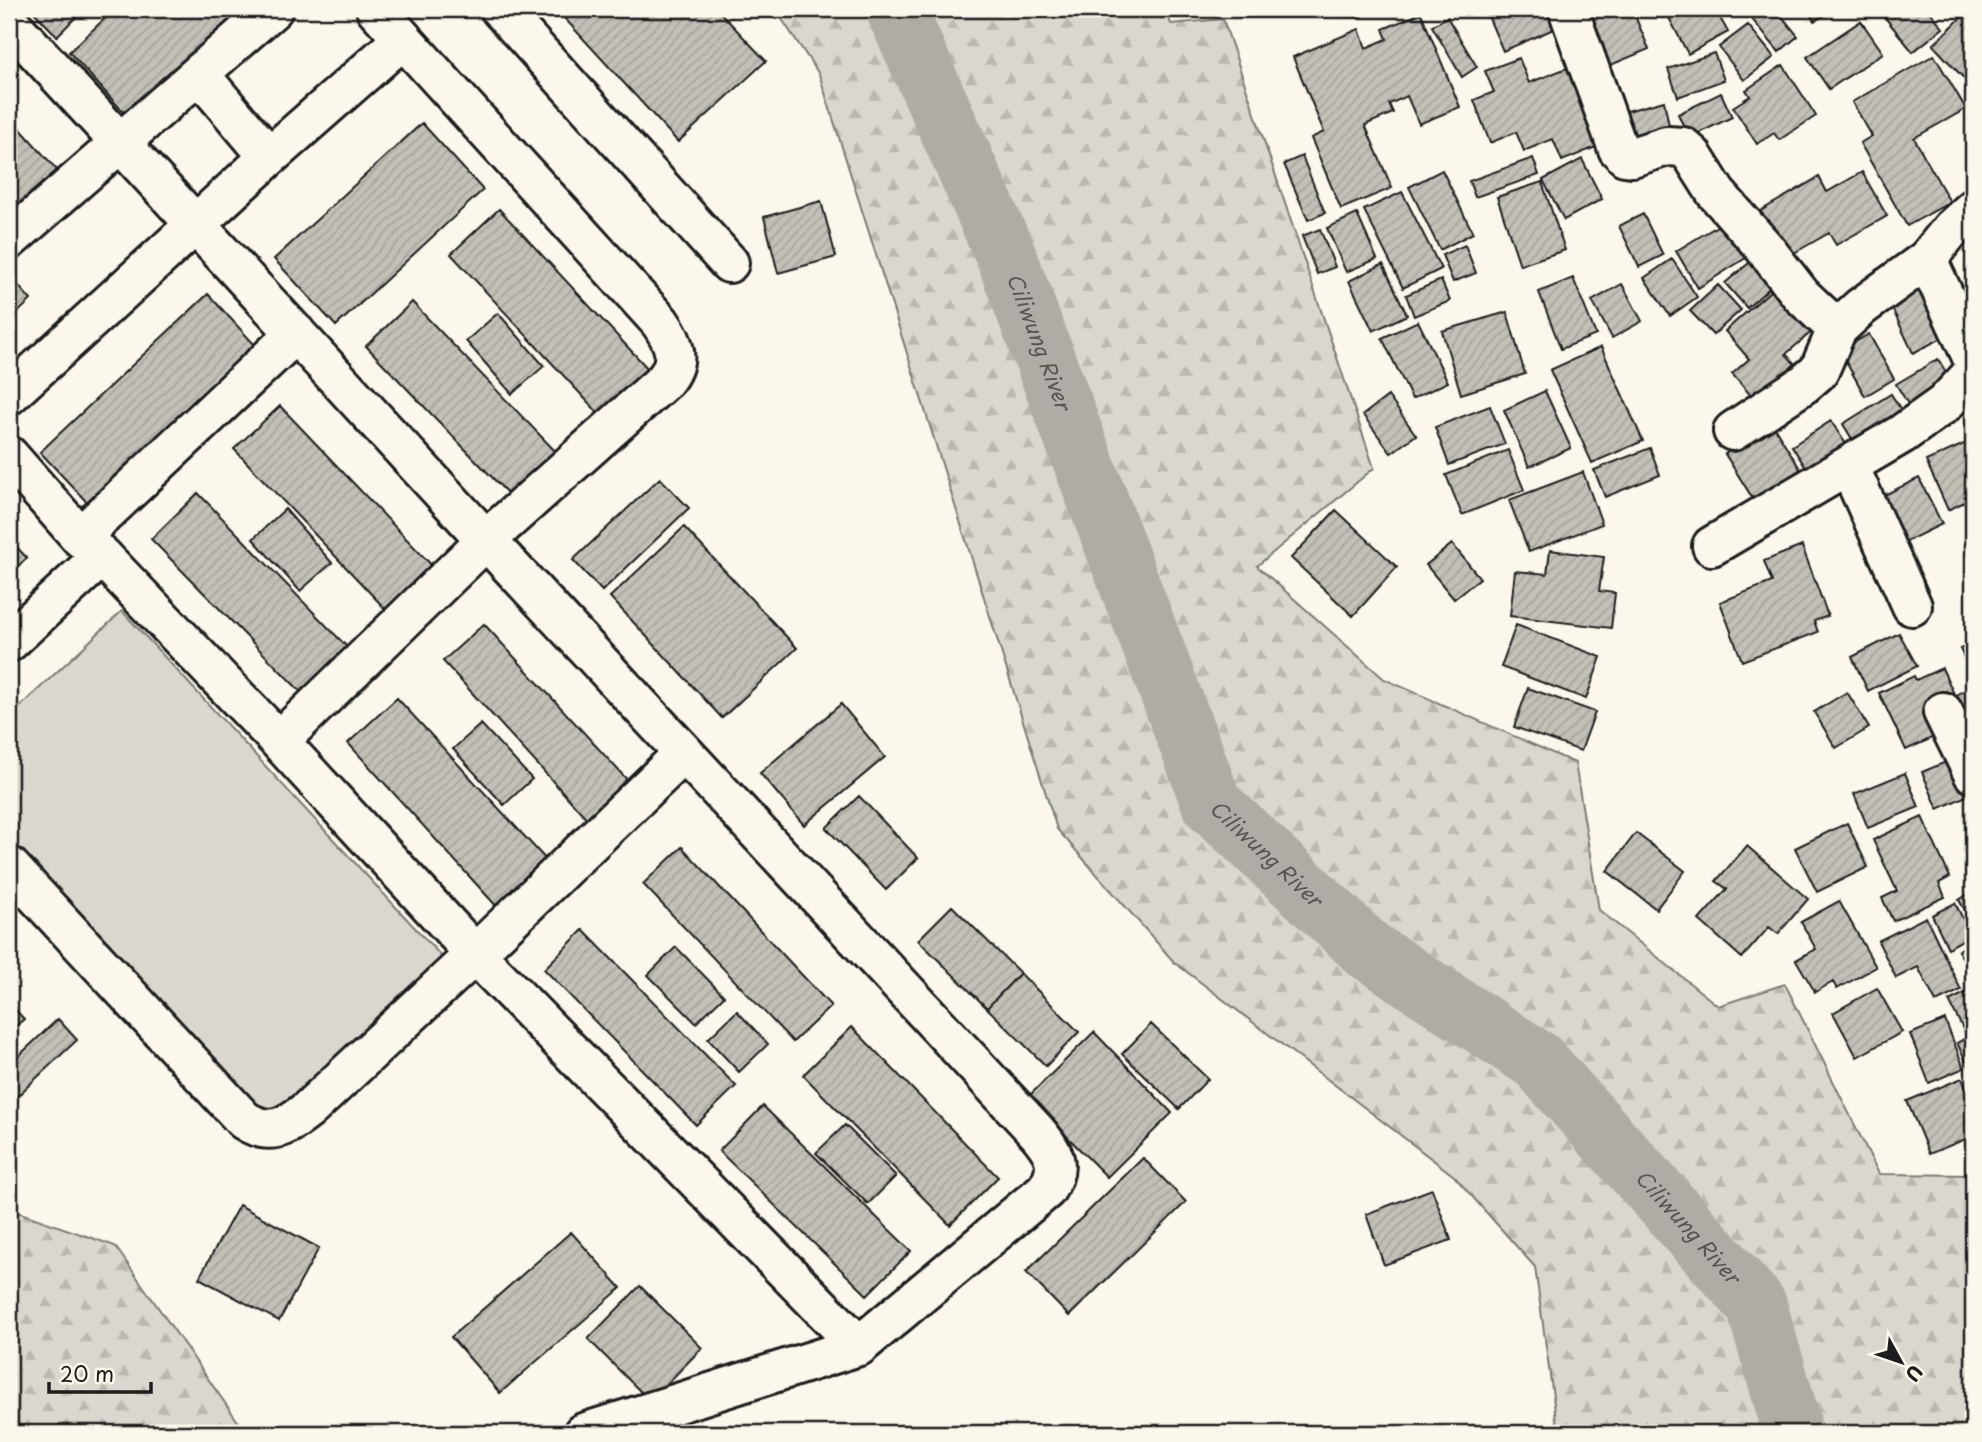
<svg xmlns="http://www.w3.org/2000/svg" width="1982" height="1442" font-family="'Playpen Sans',sans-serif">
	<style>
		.grass { fill: #dad7ce; stroke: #7b7a75; stroke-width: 2 }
		.forest { fill: url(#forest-firs); stroke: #7b7a75; stroke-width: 2 }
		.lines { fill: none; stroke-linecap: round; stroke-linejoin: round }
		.river { stroke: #afaca5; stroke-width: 61 }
		.building { fill: url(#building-hatch); stroke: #1c1c1c; stroke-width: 2 }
		.minor-casing { stroke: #1c1c1c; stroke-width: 44 }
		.minor { stroke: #fbf7ec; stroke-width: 38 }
		.labels { text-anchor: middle; stroke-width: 5; stroke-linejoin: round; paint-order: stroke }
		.water-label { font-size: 21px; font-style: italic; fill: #575653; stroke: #fbf7ec }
	</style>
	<defs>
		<pattern id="forest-firs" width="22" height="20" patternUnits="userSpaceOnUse" patternTransform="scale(1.75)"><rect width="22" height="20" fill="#dad7ce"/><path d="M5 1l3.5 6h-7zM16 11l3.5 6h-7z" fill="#bab8b0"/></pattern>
		<pattern id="building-hatch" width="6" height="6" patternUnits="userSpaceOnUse" patternTransform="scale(1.75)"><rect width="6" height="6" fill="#c3c0b8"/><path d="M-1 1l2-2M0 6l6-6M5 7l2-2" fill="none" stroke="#a7a49e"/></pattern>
	</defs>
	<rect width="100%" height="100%" fill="#fbf7ec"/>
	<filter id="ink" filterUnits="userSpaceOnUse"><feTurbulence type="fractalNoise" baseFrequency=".0143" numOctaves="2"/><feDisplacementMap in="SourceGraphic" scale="14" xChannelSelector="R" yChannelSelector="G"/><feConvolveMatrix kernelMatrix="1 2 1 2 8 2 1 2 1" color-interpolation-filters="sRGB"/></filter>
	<g filter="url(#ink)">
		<path class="grass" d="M122,611l332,359 -178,166 -267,-289v-130z"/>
		<path class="forest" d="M775,9h390l6,15 52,-5 151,449 -117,98 127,113 191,84 24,147 119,96 67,-22 94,190 94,1v258h-415l-23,-166 -81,-91 -280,-214 -117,-133 -238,-755z
			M9,1209l106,37 131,187h-237z"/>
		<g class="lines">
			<path class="river" id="s1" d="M896,9l110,247 206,548 156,146 170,111 218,243 34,117 -4,12"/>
		</g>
		<path class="building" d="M31,9h53l-27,27z
			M115,9h126l-115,106 -57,-63z
			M556,9h161l49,52 -88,81z
			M1293,9h69l-1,8 -68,-5z
			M1485,9h71l7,16 -60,26z
			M1606,9h26l17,40 -43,18 -20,-50z
			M1677,9h38l13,23 -40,22 -21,-40z
			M1763,9h13l22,27 -19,16 -28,-34z
			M1808,9h30l-24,12z
			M1878,9h50l15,19 -30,24z
			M1970,9h3v75l-2,2 -38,-41z
			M1421,13l39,94 -41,17 -12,-28 -18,8 4,9 -28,12 27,63 -51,21 -30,-71 13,-6 -31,-75 66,-28 7,19 21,-9 -4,-10z
			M1447,17l30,50 -15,10 -30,-51z
			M1861,21l22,32 -54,36 -22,-32z
			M1748,25l26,32 -30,23 -25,-33z
			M1714,53l10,27 -46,17 -10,-28z
			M1934,55l32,54 -52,29 36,64 -43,24 -47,-83 12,-7 -20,-34z
			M1519,58l10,25 53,-21 31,78 -51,21 -9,-22 -29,12 -8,-19 -26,11 -16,-43 20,-8 -9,-21z
			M1783,65l33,51 -37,24 -5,-7 -17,11 -24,-37 17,-11 -4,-6z
			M1721,93l11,24 -43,21 -11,-24z
			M1664,101l7,34 -44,11 -11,-32z
			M9,116l48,54 -44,39 -4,-5z
			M422,123l61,67 -147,136 -62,-67z
			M1302,156l23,57 -17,7 -24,-56z
			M1533,158l6,17 -64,22 -6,-16z
			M1582,159l20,40 -38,21 -21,-40z
			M1442,170l31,63 -33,17 -31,-63z
			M1862,172l25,44 -51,29 -7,-12 -47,27 -27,-46 64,-37 8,15z
			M1542,182l23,68 -45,15 -23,-68z
			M1402,192l39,77 -38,19 -39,-78z
			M821,201l15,56 -58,16 -14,-56z
			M499,209l151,162 -49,45 -150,-162z
			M1357,214l20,45 -31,13 -19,-44z
			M1643,214l20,41 -24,12 -20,-41z
			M1727,220l22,36 -51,32 -22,-37z
			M1320,229l15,38 -18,7 -15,-38z
			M1465,245l11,28 -23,9 -11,-27z
			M1755,258l21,24 -29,26 -22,-25z
			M1672,259l25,38 -27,19 -26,-38z
			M1383,264l24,51 -34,16 -24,-50z
			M9,275l22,25 -22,21z
			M1573,278l23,57 -35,14 -22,-57z
			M1441,280l9,21 -36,15 -8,-21z
			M1622,284l20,37 -30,17 -20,-37z
			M1778,284l38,44 -30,26 18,20 -41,35 -31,-35 17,-15 -24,-28z
			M1718,285l23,25 -28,25 -23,-24z
			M1925,287l23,48 -35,18 -23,-49z
			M208,294l57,62 -168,157 -57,-61z
			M412,302l146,152 -46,44 -146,-152z
			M1507,312l18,62 -64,20 -19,-63z
			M498,313l46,53 -32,28 -46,-53z
			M1418,321l30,61 -36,17 -30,-61z
			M1869,334l25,45 -29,17 -25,-45z
			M1601,347l42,94 -51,22 -42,-93z
			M1938,359l15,25 -42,25 -15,-25z
			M1545,391l26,57 -42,19 -25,-57z
			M1891,394l17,27 -48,31 -17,-28z
			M1388,396l28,39 -25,18 -28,-38z
			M280,406l158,166 -46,44 -158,-167z
			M1490,406l15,38 -56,21 -14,-38z
			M1831,421l18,28 -39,25 -18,-28z
			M1773,425l34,55 -47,30 -35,-56z
			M1973,440v58l-25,12 -22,-49z
			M1650,448l10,27 -55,22 -11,-27z
			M1508,450l16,40 -62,25 -16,-40z
			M1583,472l19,52 -73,28 -20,-52z
			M660,478l29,30 -87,83 -29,-31z
			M1919,478l23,46 -45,22 -23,-46z
			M198,493l150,155 -46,45 -151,-154z
			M285,509l47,54 -32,28 -47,-52z
			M1336,510l61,57 -44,49 -62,-58z
			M684,527l113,121 -75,70 -112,-121z
			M9,539l18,19 -18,16z
			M1452,544l28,34 -26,21 -28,-34z
			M1802,546l26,70 -14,5 4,11 -76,29 -22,-59 52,-20 -8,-21z
			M1550,550l54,7 -5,34 16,2 -4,35 -101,-12 5,-45 32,3z
			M484,624l147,160 -41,38 -147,-161z
			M1516,625l85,32 -15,42 -85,-32z
			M1899,633l18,33 -49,25 -16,-34z
			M1973,643v34l-13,-28z
			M1942,668l12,26 -26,12 13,28 -35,16 -27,-57 35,-17 2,4z
			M1973,686v60l-23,-48z
			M1528,688l67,24 -14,39 -67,-24z
			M1847,692l22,36 -33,20 -22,-36z
			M397,698l152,165 -50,46 -151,-166z
			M841,704l44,53 -81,68 -44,-52z
			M481,724l51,55 -28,26 -51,-56z
			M1960,756l13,37 -35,16 -16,-37z
			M1905,773l14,34 -51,21 -14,-34z
			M859,796l59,62 -32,32 -60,-62z
			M1922,817l28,60 -11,6 6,14 -52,24 -11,-23 15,-7 -24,-51z
			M1847,823l21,44 -51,25 -22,-44z
			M1636,833l49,38 -29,38 -49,-38z
			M1747,846l61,53 -30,35 -9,-7 -27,31 -43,-38 28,-31 -11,-8z
			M682,847l149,159 -38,36 -150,-158z
			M1973,891v33l-14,-24z
			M1839,901l37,66 -39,22 -4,-7 -18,10 -19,-32 20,-11 -15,-27z
			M1955,903l16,32 -23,13 -16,-33z
			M952,906l68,67 -33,35 -69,-68z
			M1926,917l35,73 -25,12 -18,-35 -22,11 -18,-37z
			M583,930l153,156 -40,39 -152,-156z
			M1973,940v33l-15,-22z
			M676,947l48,49 -28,27 -48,-48z
			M1020,973l59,59 -33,34 -59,-58z
			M1877,988l25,44 -45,25 -24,-44z
			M1973,989v40l-8,4 -16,-32z
			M9,1003l15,16 -15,14z
			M737,1011l31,33 -29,28 -31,-33z
			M58,1019l19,21 -68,64v-39z
			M1945,1020l19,48 -35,15 -19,-49z
			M1151,1024l57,55 -29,30 -57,-55z
			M852,1027l146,150 -48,48 -147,-150z
			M1094,1032l78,81 -65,64 -79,-80z
			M1973,1034v41l-16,-32z
			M1962,1078l11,27v31l-44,18 -22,-53z
			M763,1106l148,145 -44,44 -148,-144z
			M845,1125l51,51 -28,28 -52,-51z
			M1143,1158l43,44 -117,114 -43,-44z
			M1432,1189l19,51 -67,25 -18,-51z
			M239,1205l80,43 -40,73 -80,-43z
			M571,1232l50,56 -121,105 -49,-56z
			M640,1286l62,62 -52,53 -62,-62z"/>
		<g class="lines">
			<defs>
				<path id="minor" d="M500,9l229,254
					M1568,9l50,140 7,7 7,1 35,-11 16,1 9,8 24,38 47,53 38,49 36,34 24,-22 66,-48 25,-31 21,-19
					M9,22l477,518 551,592c18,21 25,34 9,58l-187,156 -276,87
					M200,75l69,82
					M9,240l264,-231
					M1927,259l46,100
					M9,395l260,-238 134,-118
					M1733,431l71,-47 15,-13 18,-42
					M9,456l71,81 22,19 177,185 196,213 384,392
					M1849,466l63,140
					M80,537l216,-204
					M1712,546l190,-112 42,-30 29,-31
					M9,642l93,-86
					M1943,712l30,61
					M279,741l207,-201 178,-159c18,-21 10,-39 -4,-59l-284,-313
					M9,866l235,254c26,17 42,7 64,-10l167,-156 209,-201"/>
			</defs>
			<use href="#minor" class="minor-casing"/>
			<use href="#minor" class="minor"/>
		</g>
	</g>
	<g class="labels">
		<g class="water-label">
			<text dy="7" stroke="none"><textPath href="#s1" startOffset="362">Ciliwung River</textPath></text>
			<text dy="7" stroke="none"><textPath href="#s1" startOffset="929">Ciliwung River</textPath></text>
			<text dy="7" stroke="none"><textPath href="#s1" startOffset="1496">Ciliwung River</textPath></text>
		</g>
	</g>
	<rect width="1982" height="1442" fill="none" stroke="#fbf7ec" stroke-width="35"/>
	<rect x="18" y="18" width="1947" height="1407" fill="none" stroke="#1c1c1c" stroke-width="2.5" filter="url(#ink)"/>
	<g transform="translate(1901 1362) rotate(130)" stroke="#fbf7ec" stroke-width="5" paint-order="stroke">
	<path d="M0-5L12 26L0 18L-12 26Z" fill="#1c1c1c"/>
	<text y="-10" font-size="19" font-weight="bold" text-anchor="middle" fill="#1c1c1c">U</text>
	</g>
	<path d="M49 1382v10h102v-10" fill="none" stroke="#1c1c1c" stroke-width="3.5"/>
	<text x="60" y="1382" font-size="21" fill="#1c1c1c" stroke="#fbf7ec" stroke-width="5" paint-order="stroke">20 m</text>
</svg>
